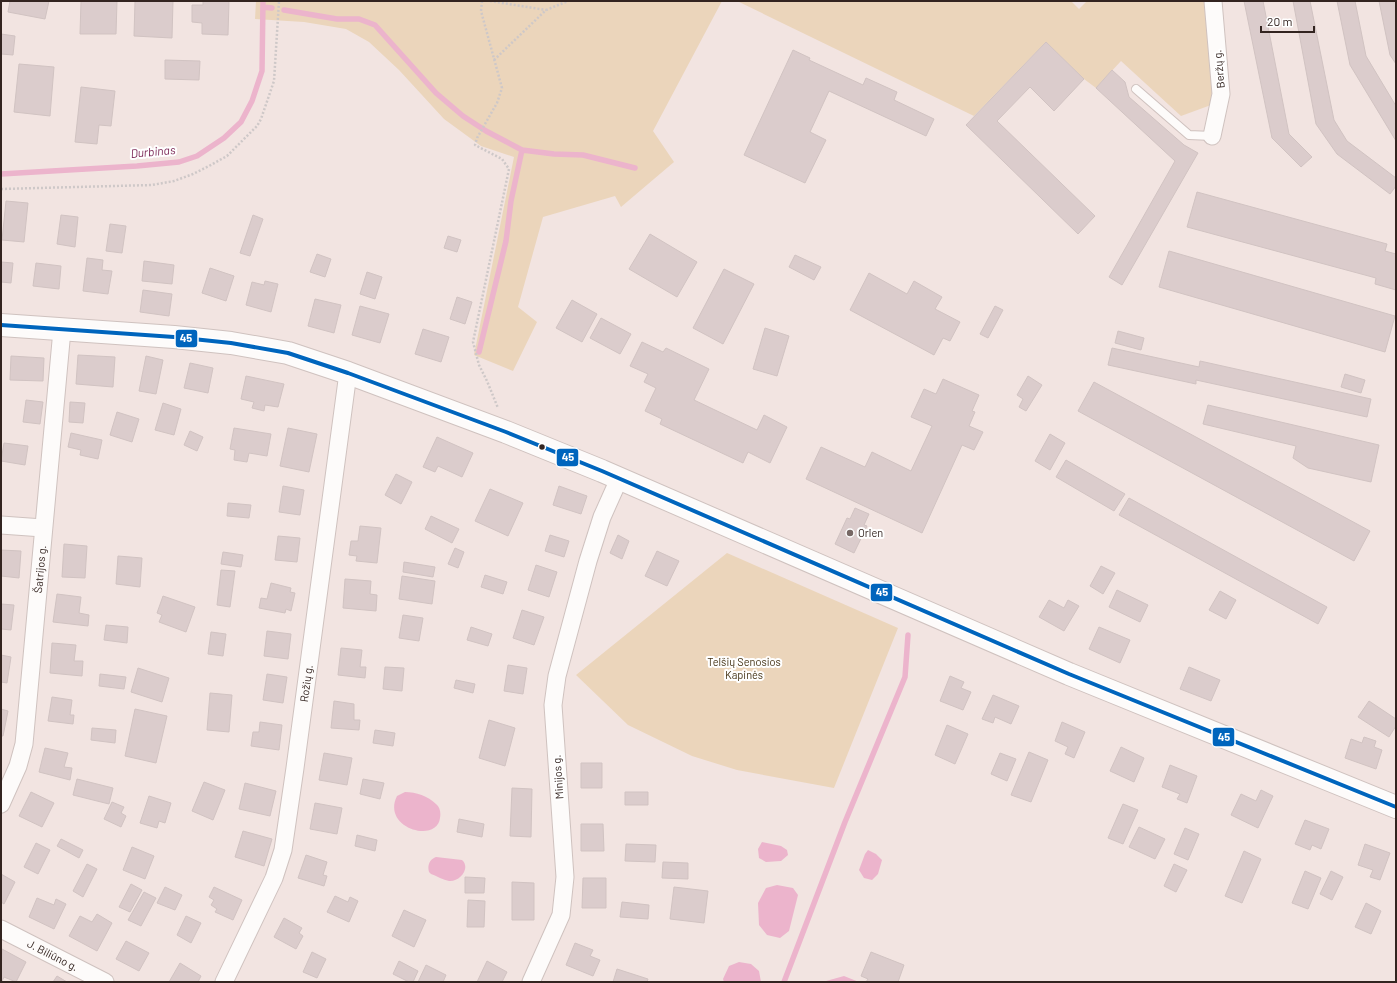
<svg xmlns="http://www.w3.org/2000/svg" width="1397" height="983" font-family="Barlow,sans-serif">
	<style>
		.green { fill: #ebd5bb }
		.water { fill: #ecb4cc }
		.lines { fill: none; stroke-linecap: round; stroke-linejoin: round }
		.stream { stroke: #ecb4cc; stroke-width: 5.5 }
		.building { fill: #dbcccc; stroke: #d1c3c2 }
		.service-casing { stroke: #cfc2bf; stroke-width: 10 }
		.minor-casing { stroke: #cfc2bf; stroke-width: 19 }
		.secondary-casing { stroke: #cfc2bf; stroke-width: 24 }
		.path { stroke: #cec8c8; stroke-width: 2.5; stroke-dasharray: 2 2; stroke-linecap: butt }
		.service { stroke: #fdfbfa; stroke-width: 8 }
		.minor { stroke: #fdfbfa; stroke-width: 17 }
		.secondary { stroke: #fdfbfa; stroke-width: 22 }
		.bus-1-casing { stroke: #fff; stroke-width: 7 }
		.bus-1 { stroke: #0065bd; stroke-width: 4 }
		.bus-dot { fill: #332420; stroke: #fff; stroke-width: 1.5 }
		.poi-dot { fill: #766764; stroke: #fff; stroke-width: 1.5 }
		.labels { text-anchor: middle; stroke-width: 4; stroke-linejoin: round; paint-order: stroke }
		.street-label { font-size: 11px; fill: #332420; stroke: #fff }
		.poi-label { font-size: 11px; fill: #332420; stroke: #fff; text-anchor: start }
		.park-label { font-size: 11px; fill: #423113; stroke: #fff }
		.water-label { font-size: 12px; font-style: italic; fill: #7c2857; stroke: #fff }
		.line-badge { stroke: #fff; stroke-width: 1.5 }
		.badge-label { font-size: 11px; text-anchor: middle; font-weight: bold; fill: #fff }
	</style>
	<rect width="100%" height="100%" fill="#f2e4e1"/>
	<path class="green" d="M256,1h466l-69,130 21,31 -53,45 -6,-11 -72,21 -25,90 19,15 -24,49 -39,-16 40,-198 -33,-11 -37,-27 -45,-49 -30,-28 -23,-13 -42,-7 -49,-3z
		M737,1h334l8,8 8,-8h117l10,66 -3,38 -30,11 -60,-55 -25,27 -12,-9 -38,-37 -72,74z
		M727,553l171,75 -64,160 -97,-18 -45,-14 -64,-31 -52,-50z"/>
	<path class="water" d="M405,792c11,0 23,4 31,12 4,3 5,9 4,14 -3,26 -59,10 -43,-22z
		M762,842l19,4 6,4 1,5 -7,6 -15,1 -7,-4 -1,-9z
		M868,850l8,4 6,6 -4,14 -6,6 -8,-2 -5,-8 6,-16z
		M436,857l26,3c9,8 -2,22 -13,21 -6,-1 -12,-5 -18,-7l-2,-2c-2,-7 1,-13 7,-15z
		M777,885l16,3 5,7 -9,36 -9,7 -13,-3 -8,-10 -1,-22 8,-15z
		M739,962l12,2 8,7 2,11h-37l-1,-3 6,-13z
		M844,976l15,6h-34l1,-1z"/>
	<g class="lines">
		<path class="stream" d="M263,7l9,1
			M284,10l53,9h22l16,6 61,68 27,23 23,15 36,19 32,4 29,1 52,13
			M1,174l136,-8 42,-4 18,-6 27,-18 17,-16 11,-21 10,-30 1,-70
			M479,352l27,-111 5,-40 11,-51
			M784,982l61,-160 60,-145 3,-42"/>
	</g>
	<path class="building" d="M10,1h39l-4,18 -37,-7z
		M81,1h36l-1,33h-36z
		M135,1h38l-1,37 -38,-2z
		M203,1h26l-1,34 -26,-1v-11l-10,-1v-17h11z
		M1244,1h19l26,133 23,23 -11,10 -29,-29z
		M1293,1h17l24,119 13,21 49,37v8l-6,8 -53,-40 -21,-30z
		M1337,1h18l11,55 30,50v35l-46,-76z
		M1379,1h17v63l-6,-9z
		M1,34l14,2 -2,19 -12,-1z
		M1046,42l38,37 -30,32 -24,-24 -33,34 98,95 -17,18 -112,-109z
		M793,50l17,8 -1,2 54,25 3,-7 31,14 -3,8 40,19 -8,17 -97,-45 -19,41 16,8 -21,43 -61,-28z
		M165,60l35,1 -1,19 -34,-1z
		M19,64l35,3 -4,49 -36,-4z
		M1112,70l13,12 4,15 55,48 14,8 -76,132 -13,-8 66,-116 -79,-73z
		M81,87l34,4 -4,35 -12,-1 -2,19 -22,-2z
		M1197,192l190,52 -2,7 11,3v36l-21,-6 1,-6 -189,-51z
		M6,201l22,2 -4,39 -22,-2z
		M61,215l17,2 -3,30 -18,-3z
		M253,215l10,4 -13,37 -10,-3z
		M110,224l16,2 -4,27 -16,-2z
		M650,234l47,28 -20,35 -48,-28z
		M448,236l13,4 -4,12 -13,-4z
		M1169,251l226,65 -10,36 -226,-65z
		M317,254l14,5 -6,18 -15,-5z
		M795,255l26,12 -7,13 -25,-13z
		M87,258l16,2 -1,10 10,1 -4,23 -25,-3z
		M144,261l30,4 -2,19 -30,-3z
		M1,262l12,1 -2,20 -10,-1z
		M36,263l25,3 -2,23 -26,-3z
		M210,268l24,8 -8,25 -24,-8z
		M724,269l30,15 -31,60 -30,-16z
		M367,272l15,5 -7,22 -15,-5z
		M869,273l38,21 7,-13 28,16 -7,12 25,13 -10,19 -7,-3 -9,17 -84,-45z
		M265,281l13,3 -7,28 -25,-7 6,-23 12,3z
		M143,290l29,4 -3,22 -29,-4z
		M457,297l15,5 -7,22 -15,-5z
		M315,299l26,6 -7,28 -26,-7z
		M572,300l25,14 -15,28 -26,-14z
		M360,306l29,8 -9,29 -28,-8z
		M995,306l8,4 -15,28 -8,-4z
		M601,318l30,16 -11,20 -30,-16z
		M765,328l24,8 -12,40 -24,-7z
		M423,329l26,8 -8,25 -26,-8z
		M1118,331l26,7 -3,12 -26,-7z
		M642,342l21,10 3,-4 43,21 -15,31 63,30 7,-15 23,12 -17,36 -22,-11 -5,11 -83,-39 2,-5 -17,-8 11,-23 -12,-6 4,-8 -18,-8z
		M1112,348l87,19 1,-6 171,38 -4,18 -171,-37v4l-88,-19z
		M78,355l37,2 -2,30 -37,-3z
		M11,356l33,2 -1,23 -33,-1z
		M146,356l17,4 -7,34 -17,-3z
		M190,363l23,5 -5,25 -24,-5z
		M1345,374l20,6 -4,13 -20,-6z
		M246,376l38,8 -6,23 -13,-2 -1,6 -12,-3 2,-6 -13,-3z
		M1028,376l14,9 -16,26 -7,-4 4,-8 -6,-4z
		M943,379l36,16 -7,16 3,1 -6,14 14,6 -9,18 -12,-5 -40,88 -116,-54 15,-32 44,20 7,-15 39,19 21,-45 -21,-9 13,-28 12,5z
		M1094,382l276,149 -16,30 -276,-150z
		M26,400l17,2 -3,22 -17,-2z
		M70,402l15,1 -2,20 -14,-1z
		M163,403l18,6 -7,26 -19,-5z
		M1208,405l171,40 -8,37 -63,-14 -15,-10 3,-12 -93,-22z
		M117,412l22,7 -7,23 -22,-7z
		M234,428l37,6 -4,22 -18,-3 -2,9 -13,-2 1,-10 -5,-1z
		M288,428l29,6 -8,38 -29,-6z
		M190,431l13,6 -6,14 -13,-6z
		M71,433l31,7 -4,19 -18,-4 1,-5 -13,-3z
		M1050,434l15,9 -15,27 -15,-9z
		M437,437l36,16 -11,24 -24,-11 -3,6 -12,-5z
		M4,443l24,3 -3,19 -24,-4z
		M1066,460l59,34 -11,17 -58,-34z
		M396,474l16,8 -11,22 -16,-9z
		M283,486l21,4 -4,25 -21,-3z
		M559,486l28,10 -6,18 -28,-9z
		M490,489l33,14 -15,33 -33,-15z
		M1129,498l198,109 -9,17 -199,-109z
		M228,503l23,2 -2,13 -22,-2z
		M855,508l14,6 -5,11 3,1 -13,27 -19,-9 12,-26 3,1z
		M431,516l28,13 -7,14 -27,-14z
		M360,526l21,2 -4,35 -21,-2 1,-5 -8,-1 2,-14h7z
		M550,535l19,6 -5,16 -19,-6z
		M618,535l11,6 -7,18 -12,-6z
		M278,536l22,2 -3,24 -22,-2z
		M64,544l23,2 -2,32 -23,-1z
		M455,548l9,4 -6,16 -10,-4z
		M1,550l20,1 -2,27 -18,-2z
		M657,551l22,10 -12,25 -22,-10z
		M223,552l20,3 -2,12 -20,-3z
		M118,556l24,2 -2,29 -24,-3z
		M404,562l31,5 -2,10 -30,-5z
		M536,565l21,7 -8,25 -21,-7z
		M1101,566l14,7 -12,21 -13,-8z
		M221,570l14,1 -5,36 -13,-2z
		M485,575l22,7 -4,12 -22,-7z
		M402,576l33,5 -3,23 -33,-5z
		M345,579l26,2 -1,13 7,1 -1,16 -33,-3z
		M271,583l20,5 -1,4 5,1 -4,18 -5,-2 -1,4 -26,-5 2,-10 6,1z
		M1117,590l31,15 -8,17 -31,-15z
		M1220,591l16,9 -10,19 -17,-9z
		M57,594l24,3 -2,16 10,2 -1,11 -35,-4z
		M163,596l32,11 -9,25 -27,-10 3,-7 -5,-2z
		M1049,600l15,8 4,-8 11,6 -15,25 -25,-14z
		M1,604l13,1 -3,25 -10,-1z
		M522,610l22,7 -10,28 -21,-7z
		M403,615l20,3 -4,23 -20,-3z
		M106,625l22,2 -1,16 -23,-3z
		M471,627l21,7 -4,12 -21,-6z
		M1099,627l31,13 -10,23 -31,-14z
		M267,631l24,3 -3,25 -24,-3z
		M211,632l15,2 -3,22 -15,-2z
		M52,643l24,2 -2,16h9l-1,15 -32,-3z
		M341,648l21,2 -2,17h6l-1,11 -27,-3z
		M1,655l10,2 -4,26 -6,-1z
		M508,665l19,3 -4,26 -19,-3z
		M385,667l19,1 -2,23 -19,-2z
		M1189,667l31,13 -9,21 -31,-12z
		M138,668l31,10 -7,24 -31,-10z
		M100,674l26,3 -2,12 -25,-3z
		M267,674l20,3 -4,26 -20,-3z
		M950,676l14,6 -3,6 10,4 -8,18 -23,-9z
		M456,680l19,4 -2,9 -19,-5z
		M210,693l22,2 -3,37 -22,-2z
		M993,695l26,11 -8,18 -16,-7 -2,6 -11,-4z
		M52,697l20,3 -2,15h4l-1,9 -25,-3z
		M334,701l20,3v16h6l-1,10 -28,-2z
		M1369,701l27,18v7l-7,11 -31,-20z
		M1,709l7,2 -5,25h-2z
		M135,709l32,7 -11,47 -31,-7z
		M489,720l26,8 -10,38 -26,-8z
		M260,722l22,3 -3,25 -28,-4 2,-14h6z
		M1062,722l23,10 -11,26 -9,-4 3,-7 -13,-6z
		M947,725l21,9 -13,30 -20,-9z
		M92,728l24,2 -1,13 -24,-3z
		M375,730l20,3 -2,13 -20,-3z
		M1364,737l12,4 -2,6 8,3 -6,19 -31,-11 6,-19 11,4z
		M1121,747l23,11 -10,24 -24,-11z
		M45,748l23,5 -4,14 8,1 -2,12 -31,-8z
		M1029,752l19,8 -17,42 -20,-7z
		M324,753l28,5 -5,27 -28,-5z
		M1000,753l16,6 -9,22 -16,-7z
		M581,763h21v25h-21z
		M1170,765l27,11 -10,27 -10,-4 3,-5 -18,-7z
		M77,779l36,9 -4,16 -36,-9z
		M363,779l21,4 -4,16 -20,-5z
		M204,782l21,8 -12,30 -21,-9z
		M245,783l31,8 -6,25 -31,-7z
		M512,788l20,1 -1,48 -21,-1z
		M1261,790l12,6 -15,32 -27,-13 10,-21 15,7z
		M31,792l23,11 -12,24 -23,-11z
		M625,792h23v13h-23z
		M149,796l22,7 -6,20 -6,-2 -2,7 -17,-5z
		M112,802l12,5 -3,6 5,3 -5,11 -17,-8z
		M315,803l27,5 -5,26 -27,-5z
		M1123,804l15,6 -15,34 -15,-6z
		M459,819l25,5 -2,13 -25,-5z
		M1305,820l24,9 -8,20 -9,-4 -2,5 -15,-6z
		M581,824h22l1,27h-23z
		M1139,827l26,12 -10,20 -26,-12z
		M1185,828l14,6 -11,26 -14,-6z
		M243,831l29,8 -8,27 -29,-9z
		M357,835l20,5 -2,11 -20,-5z
		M61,839l22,11 -4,8 -22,-12z
		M36,843l14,7 -12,24 -14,-7z
		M626,844l30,1 -1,17 -30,-1z
		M1365,844l25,9 -10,27 -10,-3 3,-7 -15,-5z
		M132,847l22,9 -9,23 -22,-9z
		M1244,851l17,8 -19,44 -17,-7z
		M306,855l21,7 -4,13 4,1 -3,10 -26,-8z
		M663,862l25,1v16l-26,-1z
		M87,864l10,5 -14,28 -10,-6z
		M1174,864l13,6 -11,22 -12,-6z
		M1305,871l16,7 -13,31 -16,-6z
		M1331,871l12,6 -11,23 -12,-6z
		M1,874l14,8 -11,22 -3,-2z
		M465,877l20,1 -1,15h-19z
		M583,878h23v30h-24z
		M512,882l22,1v37h-22z
		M131,884l11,6 -12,22 -11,-5z
		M165,887l17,8 -7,15 -18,-7z
		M214,887l28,13 -9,20 -18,-8 2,-3 -6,-4 3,-5 -5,-3z
		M674,887l34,4 -4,32 -34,-4z
		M144,892l12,6 -15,28 -13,-6z
		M335,896l13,6 2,-5 8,4 -9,21 -22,-10z
		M37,898l17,7 2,-6 10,5 -12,25 -25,-12z
		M468,900l17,1 -1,26h-17z
		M622,902l27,3 -1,14 -28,-2z
		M1366,903l15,8 -10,23 -16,-7z
		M404,910l22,10 -12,27 -22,-11z
		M97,914l15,9 -15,28 -28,-15 11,-20 12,6z
		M186,916l15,7 -10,20 -14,-8z
		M284,918l18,10 -3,5 4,3 -7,13 -22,-12z
		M126,941l23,12 -10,18 -23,-12z
		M575,943l18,7 -3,6 10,4 -7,16 -27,-11z
		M2,949l24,13 -10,20 -12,-5 -2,4 -1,-1z
		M312,952l14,7 -9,19 -14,-6z
		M871,952l33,13 -6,17h-32l2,-3 -7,-3z
		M399,961l19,10 -5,11h-4l-16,-8z
		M487,961l20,11 -5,10h-25z
		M180,963l21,13 -3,6h-29z
		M426,965l20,10 -3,7h-25z
		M617,969l31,10 -1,3h-34z
		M57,976l10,6h-14z"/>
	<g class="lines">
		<defs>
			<path id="service" d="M1136,89l53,46 23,1"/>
			<g id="minor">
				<path d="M1212,136l9,-42 -8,-93"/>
				<path d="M1,525l42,3"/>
				<path id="s1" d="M1,804l17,-38 6,-22 38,-414"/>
				<path id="s2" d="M1,929l104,53"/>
				<path id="s3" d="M224,982l50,-104 9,-28 12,-82 53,-395"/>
				<path d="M531,982l30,-67 4,-38 -12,-172 4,-29 31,-115 14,-44 17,-38"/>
			</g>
			<path id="secondary" d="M1,325l173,12 57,6 57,10 60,20 158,59 96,39 467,203 327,133"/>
		</defs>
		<use href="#service" class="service-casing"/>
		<use href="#minor" class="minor-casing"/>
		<use href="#secondary" class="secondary-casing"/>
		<path class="path" d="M482,1l-1,10 21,77 -5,15 -20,35 -2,7 27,14 7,10 -36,173 6,23 8,16 11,27
			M490,1l56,9
			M494,60l52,-50 22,-9
			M1,189l151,-4 22,-4 19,-7 16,-8 18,-10 30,-30 4,-7 13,-38 5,-80"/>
		<use href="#service" class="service"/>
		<use href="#minor" class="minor"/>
		<use href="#secondary" class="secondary"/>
		<defs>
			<path id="bus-1" d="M1,325l173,12 57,6 57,10 60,20 158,59 96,39 467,203 327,133"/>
		</defs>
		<use href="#bus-1" class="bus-1-casing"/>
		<use href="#bus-1" class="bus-1"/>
	</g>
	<circle class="bus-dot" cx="542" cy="447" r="3.5"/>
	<circle class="poi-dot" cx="850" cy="533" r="4"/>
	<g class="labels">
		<g class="street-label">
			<text transform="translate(1219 69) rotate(-95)" y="4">Beržų g.</text>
			<text dy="4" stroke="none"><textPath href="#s1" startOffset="240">Šatrijos g.</textPath></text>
			<text dy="4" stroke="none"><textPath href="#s3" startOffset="313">Rožių g.</textPath></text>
			<text transform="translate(558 777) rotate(-94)" y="4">Minijos g.</text>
			<text dy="4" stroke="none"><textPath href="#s2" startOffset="58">J. Biliūno g.</textPath></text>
		</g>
		<g class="poi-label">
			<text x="858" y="537">Orlen</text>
		</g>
		<g class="park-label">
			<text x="744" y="666">Telšių Senosios<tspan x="744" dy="13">Kapinės</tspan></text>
		</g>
		<g class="water-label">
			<text transform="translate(153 152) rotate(-5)" y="4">Durbinas</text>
		</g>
	</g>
	<g class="line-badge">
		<rect x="175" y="329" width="23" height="19" rx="4" fill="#0065bd"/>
		<rect x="556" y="448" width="23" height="19" rx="4" fill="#0065bd"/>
		<rect x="870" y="583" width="23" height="19" rx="4" fill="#0065bd"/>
		<rect x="1212" y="727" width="23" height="20" rx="4" fill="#0065bd"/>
	</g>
	<g class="badge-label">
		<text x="186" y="342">45</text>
		<text x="568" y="461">45</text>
		<text x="882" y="596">45</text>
		<text x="1224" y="741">45</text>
	</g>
	<rect width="1397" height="983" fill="none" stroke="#332420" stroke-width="4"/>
	<path d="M1261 26v6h53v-6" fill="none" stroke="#332420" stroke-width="2"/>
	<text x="1267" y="26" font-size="12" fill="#332420" stroke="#ffffff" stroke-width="3" paint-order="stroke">20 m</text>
</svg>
